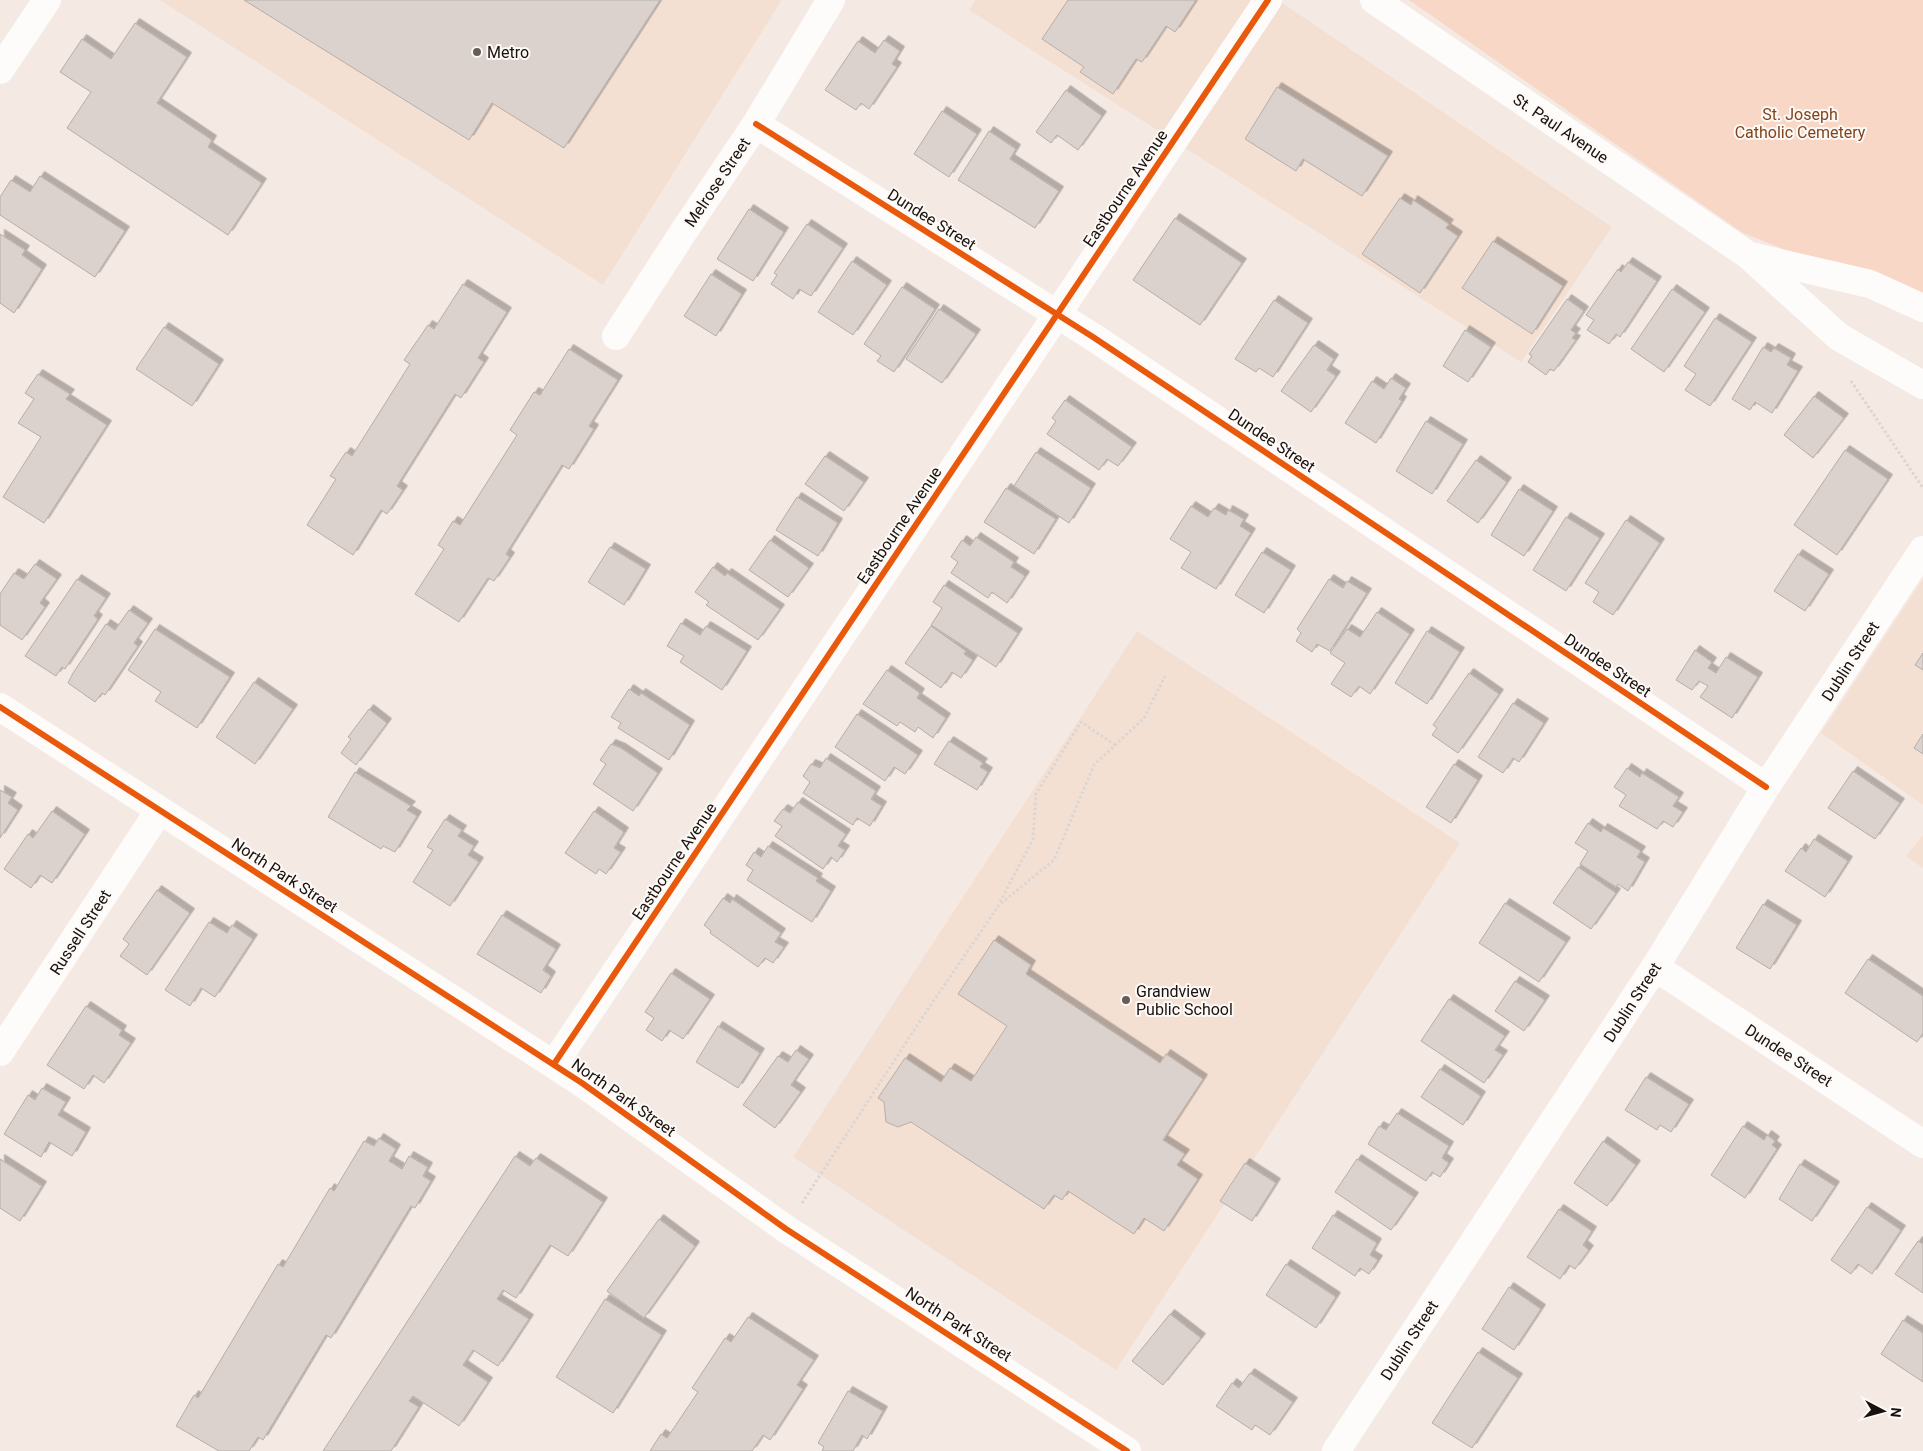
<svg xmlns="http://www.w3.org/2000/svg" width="1923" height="1451" font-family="Roboto,sans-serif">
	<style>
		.built { fill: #f4e0d3 }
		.green { fill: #f8d7c6 }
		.building { fill: #dbd2cd; stroke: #b6ada8; filter: url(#shadow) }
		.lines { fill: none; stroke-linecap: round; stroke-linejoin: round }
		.path { stroke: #dad6d5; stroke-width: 3; stroke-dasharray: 2.5 2.5; stroke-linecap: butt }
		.street { stroke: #fefcfb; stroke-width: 28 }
		.secondary { stroke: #fefcfb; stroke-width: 28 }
		.cycleway-casing { stroke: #fdf9f6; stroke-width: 9 }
		.cycleway { stroke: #e8590c; stroke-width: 6 }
		.poi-dot { fill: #655d58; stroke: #fdf9f6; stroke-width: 2 }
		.labels { text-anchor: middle; stroke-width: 4; stroke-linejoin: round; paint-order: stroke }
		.poi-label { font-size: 16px; fill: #18110d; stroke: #fdf9f6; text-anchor: start }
		.park-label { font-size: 16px; fill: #81441b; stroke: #fdf9f6 }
		.street-label { font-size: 16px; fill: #18110d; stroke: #fdf9f6 }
	</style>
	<defs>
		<filter id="shadow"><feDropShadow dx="4.5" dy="-4.5" stdDeviation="0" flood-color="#0004"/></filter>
	</defs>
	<rect width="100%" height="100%" fill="#f5e9e3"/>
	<path class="built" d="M160,0h622l-179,285z
		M975,0h303l334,227 -91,135 -552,-352z
		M1923,579v226l-102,-72z
		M1137,631l323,212 -344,527 -323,-213z
		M1923,835v33l-17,-12z"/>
	<path class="green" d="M1409,0h514v305l-180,-72z"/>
	<path class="building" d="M244,0h416l-96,148 -72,-45 -23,37z
		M1068,0h128l-21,32 -9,-6 -24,36 -6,-3 -23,35 -33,-22 4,-5 -42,-28z
		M135,23l52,34 -30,46 55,37 -4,7 54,36 -34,52 -161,-107 24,-36 -31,-20 22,-33 29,20z
		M884,40l16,11 -8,13 5,3 -28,42 -8,-6 -5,7 -31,-20 33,-49 17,12z
		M1277,87l111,69 -26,40 -59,-37 -7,12 -51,-32z
		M1066,90l36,26 -24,34 -21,-15 -6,8 -15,-11z
		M942,111l35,23 -28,43 -35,-23z
		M989,131l27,18 -6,10 49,32 -24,37 -77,-48z
		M40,176l85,55 -30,46 -95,-62v-18l11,-17 19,12z
		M1400,198l11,7 2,-5 36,24 -3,4 12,8 -38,57 -58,-39z
		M749,209l35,23 -31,49 -36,-22z
		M1175,218l67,45 -42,62 -67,-45z
		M807,224l36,24 -32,48 -12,-7 -6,10 -22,-15 6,-9 -3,-2z
		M0,234l25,16 -3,5 20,14 -28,44 -14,-10z
		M1493,241l70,45 -31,48 -70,-46z
		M852,261l35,24 -34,50 -35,-23z
		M1628,262l29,19 -37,56 -4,-3 -7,10 -22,-14 7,-10 -8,-5 32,-46 3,3z
		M711,274l31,20 -26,42 -32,-20z
		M463,284l44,28 -29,46 6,4 -23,36 -6,-4 -58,92 6,4 -16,24 -6,-4 -28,45 -46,-30 29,-46 -6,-3 16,-24 6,4 58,-92 -6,-4 24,-35 6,4z
		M902,287l33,22 -41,63 -17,-11 4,-5 -17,-12z
		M1672,289l33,23 -41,60 -33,-23z
		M1567,299l17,12 -13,19 5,3 -4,5 4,2 -22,31 -4,-2 -4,6 -18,-13 4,-6 -3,-2z
		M1274,300l34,23 -35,54 -14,-9 -3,4 -21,-13z
		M939,309l37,25 -34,49 -36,-24z
		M1715,318l37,24 -42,64 -25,-16 11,-16 -12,-8z
		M164,327l55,37 -27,42 -56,-37z
		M1465,330l26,17 -23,35 -25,-16z
		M1314,345l20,14 -7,11 9,6 -25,36 -30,-21z
		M1763,347l8,5 3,-4 17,10 -4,7 11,6 -26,42 -17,-11 -5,8 -18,-11z
		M569,349l49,31 -29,46 5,3 -25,40 -7,-4 -56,89 4,3 -16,24 -6,-3 -29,44 -44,-28 29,-45 -6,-4 15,-24 7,4 57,-90 -7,-5 24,-38 6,3z
		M38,374l32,20 -4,5 41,26 -63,98 -41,-26 38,-60 -23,-14 16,-24 -9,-6z
		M1391,378l15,10 -7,11 3,2 -26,42 -31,-20 27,-42 12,8z
		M1814,396l30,22 -31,40 -29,-23z
		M1065,400l67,47 -14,19 -11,-7 -8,11 -52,-36 9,-13 -4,-3z
		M1426,421l37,23 -31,50 -36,-23z
		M1845,450l43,29 -51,76 -43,-30z
		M1036,452l55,36 -22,35 -55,-37z
		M825,456l39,26 -20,29 -39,-27z
		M1476,460l31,22 -29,41 -31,-22z
		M1006,488l50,31 -22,35 -50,-32z
		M1519,489l34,22 -29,45 -33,-21z
		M797,497l41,26 -20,33 -42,-26z
		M1191,506l17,11 6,-9 12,7 2,-5 16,9 -4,7 11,7 -35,56 -35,-21 10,-16 -21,-13z
		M1566,517l34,21 -34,53 -33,-21z
		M1626,520l34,23 -47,72 -20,-13 6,-10 -14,-9z
		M976,537l38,25 -3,5 14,9 -18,27 -15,-11 -4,6 -37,-25 7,-11 -7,-5 11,-17 8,6z
		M770,540l39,28 -21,29 -39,-27z
		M610,547l36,22 -22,36 -36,-23z
		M1262,552l29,18 -27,43 -29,-18z
		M1798,554l31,20 -24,37 -31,-20z
		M35,564l22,15 -17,24 5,4 -23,33 -22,-15v-31l14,-21 10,6z
		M713,567l12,9 2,-3 53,36 -22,31 -52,-35 3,-3 -14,-10z
		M77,579l29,19 -12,18 4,3 -33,50 -3,-2 -6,9 -31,-20z
		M1329,579l14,9 4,-7 20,12 -37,58 -13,-7 -5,8 -16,-11 5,-8 -4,-4z
		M944,585l74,48 -22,34 -65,-42 11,-17 -9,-6z
		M129,610l19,13 -14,20 4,3 -33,49 -3,-2 -7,9 -27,-19 5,-10 33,-49 9,6z
		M1377,612l33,22 -40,60 -11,-8 -8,11 -20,-13 14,-21 -15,-10 17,-24 13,8z
		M681,623l19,12 6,-9 41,25 -25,39 -42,-28 4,-6 -17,-10z
		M931,626l35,25 -2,3 9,6 -12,18 -9,-6 -11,16 -36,-25z
		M155,629l75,48 -33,51 -42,-27 6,-9 -33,-22z
		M1427,631l33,21 -33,52 -32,-21z
		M1695,650l17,12 -4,6 8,5 10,-16 32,20 -26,41 -32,-21 8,-11 -9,-5 -7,9 -16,-10z
		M1923,653v17l-8,-5z
		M887,670l33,23 -3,5 29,20 -13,20 -15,-11 -3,5 -15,-10 -3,4 -34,-22z
		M1469,673l30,21 -41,59 -26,-18 5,-7 -4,-3z
		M254,682l39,27 -38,55 -39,-27z
		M629,689l10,7 2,-3 49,32 -21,35 -51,-32 3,-5 -10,-6z
		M1513,703l31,20 -25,39 -6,-4 -10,15 -25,-16z
		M369,709l18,14 -31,42 -15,-12 10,-14 -3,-2z
		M857,714l61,41 -13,19 -11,-7 -9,14 -50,-34z
		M1923,734v20l-9,-6z
		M949,741l34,22 -3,4 8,5 -11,18 -43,-26z
		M611,744l10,4 37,25 -25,38 -40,-27 13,-20 -6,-4z
		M826,758l50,33 -5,8 11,7 -12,20 -13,-8 -4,7 -50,-32 7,-11 -7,-6 8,-12 9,4z
		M1454,764l24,16 -27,43 -25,-16z
		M1627,768l13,9 2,-4 37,24 -6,9 10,6 -10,15 -10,-6 -6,8 -38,-23 7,-11 -12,-8z
		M1853,771l47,32 -25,36 -47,-31z
		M355,772l56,34 -4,4 10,6 -22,36 -12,-6 -2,3 -53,-32z
		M0,790l12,7 -4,6 10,7 -18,28z
		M798,802l48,32 -8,12 7,4 -8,12 -6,-5 -8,12 -48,-33 7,-10 -8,-5 9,-12 7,4z
		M52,811l33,23 -33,49 -12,-8 -9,13 -27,-19 24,-35 5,4z
		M594,811l30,21 -10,16 7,4 -15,22 -7,-5 -3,5 -31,-21z
		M445,819l17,11 -4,6 16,10 -6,9 11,7 -29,44 -37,-24 20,-32 -6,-3z
		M1588,823l13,9 2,-4 38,23 -4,6 8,5 -17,29 -10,-7 -2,3 -36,-23 8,-13 -13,-8z
		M1814,839l34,22 -23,36 -40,-26 16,-23 5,4z
		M768,846l50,32 -2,3 15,10 -19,31 -65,-42 6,-10 -7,-5 8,-13 7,5z
		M1578,867l38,26 -25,36 -38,-26z
		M157,890l33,23 -43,62 -27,-19 9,-12 -6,-5z
		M723,898l7,5 2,-4 49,34 -6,9 9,5 -11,16 -8,-5 -7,9 -48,-34 1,-2 -7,-6z
		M1505,903l61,39 -27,40 -60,-39z
		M1763,904l34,21 -27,44 -34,-21z
		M502,915l54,34 -13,21 8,6 -10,17 -64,-39z
		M209,922l18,11 5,-8 21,14 -38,58 -14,-9 -11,18 -25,-16z
		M994,940l37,25 -5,9 134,89 6,-9 37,25 -40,61 22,14 -8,11 21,14 -34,52 -20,-13 -10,16 -66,-43 -6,9 -8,-5 -10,14 -133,-87 -13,5 -12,-5 -2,-20 -6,-4 27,-40 36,24 9,-14 21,13 36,-55 -49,-32z
		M1868,959l55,37v37l-6,9 -72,-49z
		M671,973l39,26 -27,40 -14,-9 -7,11 -16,-11 8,-12 -9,-6z
		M1515,981l30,19 -21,31 -29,-20z
		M1449,999l56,37 -10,14 8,5 -19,28 -63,-42z
		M86,1006l36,24 -3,5 12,8 -27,40 -11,-8 -9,14 -37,-24z
		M718,1026l42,27 -22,35 -42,-26z
		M796,1050l13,9 -18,26 10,7 -26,36 -32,-23 35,-49 10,6z
		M1440,1069l41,27 -18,29 -42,-28z
		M1646,1077l43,27 -18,28 -11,-7 -3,5 -32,-20z
		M42,1088l24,14 -8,13 28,17 -14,24 -23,-14 -8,15 -37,-23 24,-39 7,5z
		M1397,1113l52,33 -7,12 7,5 -9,14 -8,-5 -6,9 -58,-37 11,-18 7,4z
		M1743,1126l21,14 3,-5 8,6 -3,4 5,4 -32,49 -34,-23z
		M379,1138l17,11 -7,12 13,8 7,-13 19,11 -5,9 8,5 -16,27 -4,-2 -80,132 -5,-3 -63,105 -5,-3 -9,14h-30l-43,-25 18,-31 4,3 80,-134 5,3 47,-79 4,3 30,-50 10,5z
		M1603,1141l33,24 -29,41 -33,-23z
		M515,1156l15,10 6,-8 67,44 -35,54 -18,-11 -34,53 -13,-8 -6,9 32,20 -31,47 -25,-16 -10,15 25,17 -29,44 -46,-30 -4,5 10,6 -28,44h-68z
		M0,1159l42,27 -22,35 -20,-13z
		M1357,1159l57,38 -23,33 -56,-38z
		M1245,1163l31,20 -24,38 -32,-20z
		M1800,1164l35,22 -23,35 -33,-22z
		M1867,1207l34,23 -29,44 -14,-10 -7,10 -20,-14z
		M1559,1209l33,22 -9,14 6,5 -14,19 -6,-4 -9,14 -33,-22z
		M1333,1215l44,28 -7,12 8,5 -9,14 -9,-6 -5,8 -43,-28z
		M659,1219l36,27 -51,72 -37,-27z
		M1918,1241l5,3v49l-28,-19z
		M1286,1264l50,33 -20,31 -50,-33z
		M1509,1287l32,22 -27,41 -32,-21z
		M605,1299l57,36 -49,78 -57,-36z
		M1170,1314l31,24 -38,47 -31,-24z
		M748,1317l66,43 -17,25 6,4 -33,51 -7,-5 -11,16h-102l11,-17 6,4 31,-46 -6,-4 33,-50 6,4z
		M1903,1320l20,13v49l-42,-28z
		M1478,1352l40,26 -46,70 -40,-25z
		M1250,1373l43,29 -23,33 -15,-10 -3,5 -36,-24 16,-23 7,5z
		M848,1391l35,20 -16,28 -5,-4 -9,16h-31l2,-4 -6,-4z"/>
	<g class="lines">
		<path class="path" d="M1851,381l72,107
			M1000,902l33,-63 3,-45 45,-72 34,23
			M802,1203l118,-182 79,-116 55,-45 40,-95 50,-47 21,-42"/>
		<path class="street" d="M0,70l47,-70
			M756,124l337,213 673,450
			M616,336l68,-105 72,-107 75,-124
			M1655,967l268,177
			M0,1052l159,-241
			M554,1064l714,-1064
			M1336,1451l319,-484 111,-180 157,-237"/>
		<path class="secondary" d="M1374,0l374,255 91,82 84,48
			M1750,256l120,28 53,24
			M0,707l582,376 204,146 341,222"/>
		<defs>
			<path id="cycleway" d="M756,124l337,213 673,450
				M0,707l582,376 204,146 341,222
				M554,1064l714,-1064"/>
		</defs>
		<use href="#cycleway" class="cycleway-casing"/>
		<use href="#cycleway" class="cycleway"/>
	</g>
	<g class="poi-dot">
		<circle cx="477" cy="52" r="5"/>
		<circle cx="1126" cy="1000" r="5"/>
	</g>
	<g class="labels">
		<g class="poi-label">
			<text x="487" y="58">Metro</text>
			<text x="1136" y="997">Grandview<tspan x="1136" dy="18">Public School</tspan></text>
		</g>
		<g class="park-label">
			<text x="1800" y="120">St. Joseph<tspan x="1800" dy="18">Catholic Cemetery</tspan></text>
		</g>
		<g class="street-label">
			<text transform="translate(1561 128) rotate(34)" y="6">St. Paul Avenue</text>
			<text transform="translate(717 182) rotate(-56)" y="6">Melrose Street</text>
			<text transform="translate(1125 188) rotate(-56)" y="6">Eastbourne Avenue</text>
			<text transform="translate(932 219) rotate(32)" y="6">Dundee Street</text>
			<text transform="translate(1272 440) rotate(34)" y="6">Dundee Street</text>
			<text transform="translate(899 525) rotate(-56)" y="6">Eastbourne Avenue</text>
			<text transform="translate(1850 661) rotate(-57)" y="6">Dublin Street</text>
			<text transform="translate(1608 665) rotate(34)" y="6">Dundee Street</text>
			<text transform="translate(674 861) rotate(-56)" y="6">Eastbourne Avenue</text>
			<text transform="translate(285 875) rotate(33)" y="6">North Park Street</text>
			<text transform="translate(80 932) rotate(-57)" y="6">Russell Street</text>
			<text transform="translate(1632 1002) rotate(-57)" y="6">Dublin Street</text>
			<text transform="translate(1789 1055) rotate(33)" y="6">Dundee Street</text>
			<text transform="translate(624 1097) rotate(35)" y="6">North Park Street</text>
			<text transform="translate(959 1324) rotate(33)" y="6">North Park Street</text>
			<text transform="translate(1409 1340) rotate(-57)" y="6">Dublin Street</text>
		</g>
	</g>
	<g transform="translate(1883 1411) rotate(96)" stroke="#fdf9f6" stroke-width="4" paint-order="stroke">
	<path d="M0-4L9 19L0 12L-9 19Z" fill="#18110d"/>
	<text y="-8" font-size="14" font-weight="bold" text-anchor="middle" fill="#18110d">N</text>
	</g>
</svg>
